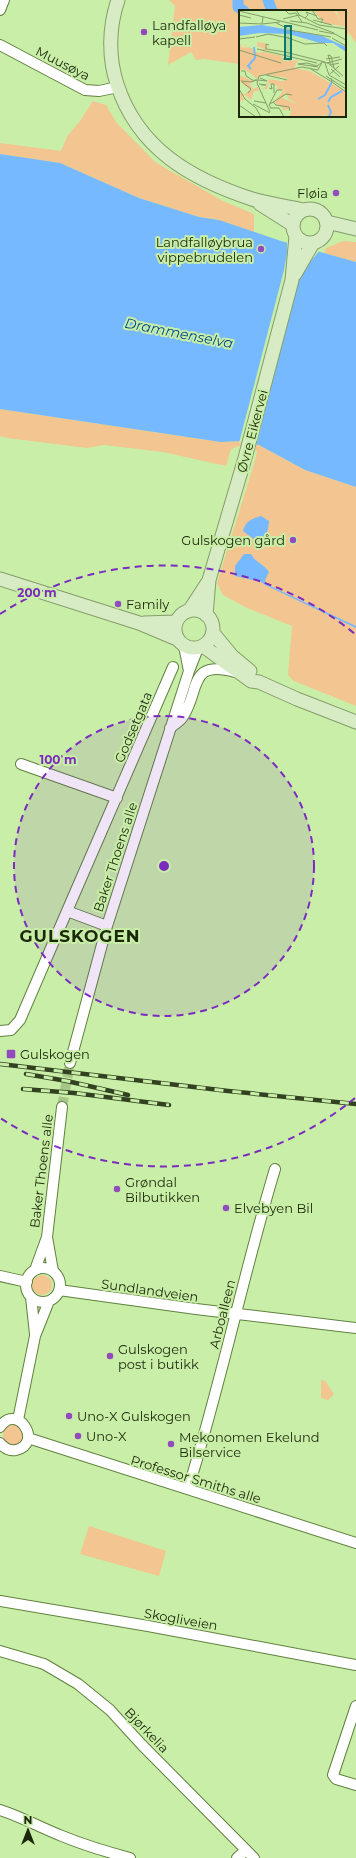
<svg xmlns="http://www.w3.org/2000/svg" width="356" height="1858" font-family="Montserrat,sans-serif">
	<style>
		.green { fill: #f3c590 }
		.water { fill: #76b9fe }
		.pier { fill: #c9eea7 }
		.lines { fill: none; stroke-linecap: round; stroke-linejoin: round }
		.canal { stroke: #76b9fe; stroke-width: 11 }
		.minor-tunnel { stroke: #a6c688; stroke-width: 10; stroke-dasharray: 10 5; stroke-linecap: butt }
		.minor-casing { stroke: #61813f; stroke-width: 12 }
		.major-casing { stroke: #849e6b; stroke-width: 15 }
		.minor { stroke: #fff; stroke-width: 10 }
		.major { stroke: #d7ebc5; stroke-width: 13 }
		.rail-casing { stroke: #324220; stroke-width: 4.5 }
		.rail { stroke: #c9eea7; stroke-width: 3; stroke-dasharray: 9; stroke-linecap: butt }
		.ring { fill: none; stroke: #7b2cbf; stroke-width: 2; stroke-dasharray: 7 5 }
		.poi-dot { fill: #924bbe; stroke: #c9eea7; stroke-width: 1.5 }
		.labels { text-anchor: middle; stroke-width: 4; stroke-linejoin: round; paint-order: stroke }
		.poi-label { font-size: 13px; fill: #1b280c; stroke: #c9eea7; text-anchor: start }
		.street-label { font-size: 13px; fill: #1b280c; stroke: #c9eea7 }
		.water-label { font-size: 14px; font-style: italic; fill: #004d8a; stroke: #c9eea7 }
		.district-label { font-size: 17px; font-weight: bold; letter-spacing: 1px; fill: #1b280c; stroke: #c9eea7 }
		.inset-river { fill: none; stroke: #76b9fe; stroke-width: 2 }
		.inset-road { fill: none; stroke: #839f69; stroke-width: 1 }
		.view { fill: #0f766e; fill-opacity: 0.15; stroke: #0f766e; stroke-width: 2 }
		.inset-edge { fill: none; stroke: #1b280c; stroke-width: 2 }
		.centre { fill: #7b2cbf; stroke: #c9eea7; stroke-width: 2 }
		.ring-label { font-size: 12px; text-anchor: middle; font-weight: bold; fill: #7b2cbf; stroke: #c9eea7; stroke-width: 4; stroke-linejoin: round; paint-order: stroke }
	</style>
	<rect width="100%" height="100%" fill="#c9eea7"/>
	<path class="green" d="M169,0h187v43l-7,-10 -4,2v-24h-105v53l-36,-5 -8,1 -5,-8 -23,13 7,-59z
		M93,101l13,4 10,17 39,40 68,39 31,13v18l-35,-12 -20,-3 -60,-19 -79,-35 -60,-9v-11l61,8 7,-16 12,-14z
		M343,241l13,1v20l-32,-9 2,-5z
		M0,409l221,33 20,-1 18,4 46,25 51,17v219l-62,-25 -6,-6 4,-49 -45,-18 -24,-13 -6,-12 36,-116 4,-15 -2,-3 -16,-3 -8,3 -5,17 -63,-14 -59,-7 -17,3 -80,-10 -7,-2z
		M32 1285a10 10 0 1 1 20 0a10 10 0 1 1-20 0Z
		M321,1380l4,1 9,13 -6,6 -7,-2z
		M3 1435a10 10 0 1 1 20 0a10 10 0 1 1-20 0Z
		M89,1526l77,25 -7,25 -79,-22z"/>
	<path class="water" d="M0,154l60,9 79,35 60,19 20,3 62,21 75,21v225l-51,-17 -46,-25 -18,-4 -20,1 -221,-33z
		M261,516l8,5c-1,10 -2,15 -10,22l-16,-12c3,-10 8,-12 18,-15z
		M244,554h7c5,9 13,10 18,18l-4,8 1,4 90,42v2l-91,-43 -4,-3 -26,-6v-10z"/>
	<path class="pier" d="M287,240l33,10 -21,26 -43,170 -17,-3 45,-173 3,-17z"/>
	<g class="lines">
		<path class="canal" d="M238,0v7l6,4
			M268,0l4,11"/>
		<path class="minor-tunnel" d="M62,1107l8,-44"/>
		<defs>
			<path id="minor" d="M0,10l4,-10
				M0,45l85,45 14,1 19,-4
				M184,646l5,25
				M170,728c4,-3 9,-6 12,-10 19,-27 5,-59 53,-46
				M21,764l96,34
				M67,911l106,-244
				M0,1031l11,-1 9,-10 47,-109 40,15
				M70,1063l37,-137 82,-255 9,-23
				M47,1237l6,34
				M26 1285a17 17 0 1 1 34 0a17 17 0 1 1-34 0Z
				M35,1270l12,-33 15,-130
				M0,1276l27,6
				M59,1290l137,19 160,19
				M31,1297l4,37
				M18,1420l17,-84 14,-35
				M0,1427c17,-25 44,16 16,23 -6,1 -12,-2 -16,-7
				M28,1438l328,105
				M188,1489c33,-105 55,-214 87,-320
				M0,1601l148,25 208,39
				M0,1651l44,13 34,20 32,26 32,35 112,113
				M356,1706l-23,69 3,4 20,6
				M0,1810c22,7 41,18 62,26 22,9 45,16 68,22
				M237,1858l8,-7"/>
			<path id="major" d="M118,0c-9,26 -10,57 -1,84 21,65 74,95 135,115 16,5 34,7 51,11
				M260,204l33,21
				M293 226a17 17 0 1 1 34 0a17 17 0 1 1-34 0Z
				M327,222l29,7
				M295,274l18,-31
				M0,579l139,44 38,16
				M175 629a19 19 0 1 1 38 0a19 19 0 1 1-38 0Z
				M189,611l19,-29
				M206,615l3,-35 36,-122 47,-178 4,-44
				M144,623l32,-1
				M213,633l19,23 18,15
				M203,646l48,35 8,1 38,17 59,23"/>
		</defs>
		<use href="#minor" class="minor-casing"/>
		<use href="#major" class="major-casing"/>
		<use href="#minor" class="minor"/>
		<use href="#major" class="major"/>
		<defs>
			<path id="rail" d="M0,1064l228,27 128,13
				M26,1074l41,7 61,14
				M23,1089l51,4 95,12"/>
		</defs>
		<use href="#rail" class="rail-casing"/>
		<use href="#rail" class="rail"/>
	</g>
	<circle cx="164" cy="866" r="150" fill="#7b2cbf" fill-opacity=".12"/>
	<g class="ring">
		<circle cx="164" cy="866" r="150"/>
		<path d="M355 1098A301 301 0 0 1 0 1118M0 614A301 301 0 0 1 355 634"/>
	</g>
	<g class="poi-dot">
		<circle cx="144" cy="32" r="4"/>
		<circle cx="336" cy="193" r="4"/>
		<circle cx="261" cy="249" r="4"/>
		<circle cx="293" cy="540" r="4"/>
		<circle cx="118" cy="604" r="4"/>
		<rect x="6" y="1049" width="10" height="10" rx="2"/>
		<circle cx="117" cy="1189" r="4"/>
		<circle cx="226" cy="1208" r="4"/>
		<circle cx="110" cy="1356" r="4"/>
		<circle cx="69" cy="1416" r="4"/>
		<circle cx="78" cy="1436" r="4"/>
		<circle cx="171" cy="1444" r="4"/>
	</g>
	<g class="labels">
		<g class="poi-label">
			<text x="152" y="30">Landfalløya<tspan x="152" dy="15">kapell</tspan></text>
			<text x="328" y="198" text-anchor="end">Fløia</text>
			<text x="253" y="247" text-anchor="end">Landfalløybrua<tspan x="253" dy="15">vippebrudelen</tspan></text>
			<text x="285" y="545" text-anchor="end">Gulskogen gård</text>
			<text x="126" y="609">Family</text>
			<text x="20" y="1059">Gulskogen</text>
			<text x="125" y="1187">Grøndal<tspan x="125" dy="15">Bilbutikken</tspan></text>
			<text x="234" y="1213">Elvebyen Bil</text>
			<text x="118" y="1354">Gulskogen<tspan x="118" dy="15">post i butikk</tspan></text>
			<text x="77" y="1421">Uno-X Gulskogen</text>
			<text x="86" y="1441">Uno-X</text>
			<text x="179" y="1442">Mekonomen Ekelund<tspan x="179" dy="15">Bilservice</tspan></text>
		</g>
		<g class="street-label">
			<text transform="translate(63 63) rotate(27)" y="5">Muusøya</text>
			<text transform="translate(252 431) rotate(-75)" y="5">Øvre Eikervei</text>
			<text transform="translate(133 727) rotate(-67)" y="5">Godsetgata</text>
			<text transform="translate(115 857) rotate(-72)" y="5">Baker Thoens alle</text>
			<text transform="translate(41 1171) rotate(-83)" y="5">Baker Thoens alle</text>
			<text transform="translate(150 1290) rotate(8)" y="5">Sundlandveien</text>
			<text transform="translate(222 1314) rotate(-76)" y="5">Arboalleen</text>
			<text transform="translate(196 1479) rotate(17)" y="5">Professor Smiths alle</text>
			<text transform="translate(181 1619) rotate(10)" y="5">Skogliveien</text>
			<text transform="translate(147 1730) rotate(46)" y="5">Bjørkelia</text>
		</g>
		<g class="water-label">
			<text transform="translate(179 333) rotate(11)" y="5">Drammenselva</text>
		</g>
		<g class="district-label">
			<text x="80" y="942">GULSKOGEN</text>
		</g>
	</g>
	<g transform="translate(239 10)">
		<rect width="107" height="107" fill="#c9eea7"/>
		<path d="M74,0h21l6,10 -4,-10h10v17l-22,-4zM19,32l7,1 3,5 -4,4 18,4 1,5 15,-1 -4,8 15,3 34,19 3,3v24l-25,-2 4,2h-36l3,-8 -10,1 1,-2 -9,-6 8,-9v-3h-5l1,-4 -9,-3 -2,6h-6l5,-2 3,-8 12,2 1,7 3,6 -3,4 15,6 -8,-5 -7,-12 -1,-6 6,-1v-2l-24,-4 -6,5 -8,-7 -6,-3 -4,2v-25l3,-2 -1,3 3,1 1,-4h1l-1,4 4,-1 10,6 4,-1v-4l-6,-2zM0,65l14,6 -1,2 -3,-1 4,7 5,-2 1,4h-5l-3,9 -6,-5 -3,2 3,3 -6,1v-9l4,3 8,-5 -12,-9z" fill="#f3c590"/>
		<path d="M23,15l60,11 24,11v5l-13,-9h-13l-31,-9 -29,-1 -21,3v-9z" fill="#76b9fe"/>
		<path class="inset-river" d="M12,59l-3,-3 7,-8 -1,-11M79,89l7,-4 7,-13M89,92l3,-5 11,-6M89,95l3,7 -2,5"/>
		<path class="inset-road" d="M46,0l4,4 7,-1 6,9M51,0h6l4,6M73,0l6,9h5l-2,4M0,1l79,19M0,5l12,3M66,8l3,-3 -2,-3 11,4M44,9l16,-4 20,10 27,4M74,10l19,5M51,11l17,2 27,10M0,13l23,1 1,-7M37,13l11,5M23,14l18,-2M50,20l42,7M80,21l16,3M96,24l11,6M17,27l12,-3 21,4M49,28l17,6 19,-1 3,3M93,28l14,8M0,29l16,-2M30,35l-3,-1v5l19,3M18,39l60,14M0,40l42,13M46,42l40,10M89,45l3,10 8,-2M89,45l3,1 3,12M50,49h-6l8,1M87,49l14,-2M86,53l4,12 17,10M88,53l15,-4M89,53l15,13M59,54l9,-1 10,3 4,-3M59,54l20,3M72,59l21,13 -1,-4M92,59l9,8M2,61h4l1,5 8,5M91,64l9,-8M27,65l21,5M87,66l20,13M19,70l9,1 -7,-3M2,71l10,1 6,-2h-3M3,72l9,7 -3,4M93,72l14,10M20,74l7,1h-5M30,78l3,1 -1,-5h3v9M0,79l6,10 11,9 5,9M15,91l12,2M34,92l3,3 13,2 1,4M14,94l17,9M31,94l16,-10 6,1M0,95l17,12M31,98h9l5,9M32,98l-2,-3 8,-15h5M31,102l-13,-29 2,-7 43,-9 16,3 4,-8 6,1"/>
		<path class="view" d="M46,16h6v33h-6z"/>
		<rect width="107" height="107" class="inset-edge"/>
	</g>
	<circle cx="164" cy="866" r="6" class="centre"/>
	<g class="ring-label">
		<text x="37" y="597">200 m</text>
		<text x="58" y="764">100 m</text>
	</g>
	<g transform="translate(28 1830)" stroke="#c9eea7" stroke-width="3" paint-order="stroke">
	<path d="M0-3L7 15L0 10L-7 15Z" fill="#1b280c"/>
	<text y="-6" font-size="11" font-weight="bold" text-anchor="middle" fill="#1b280c">N</text>
	</g>
</svg>
